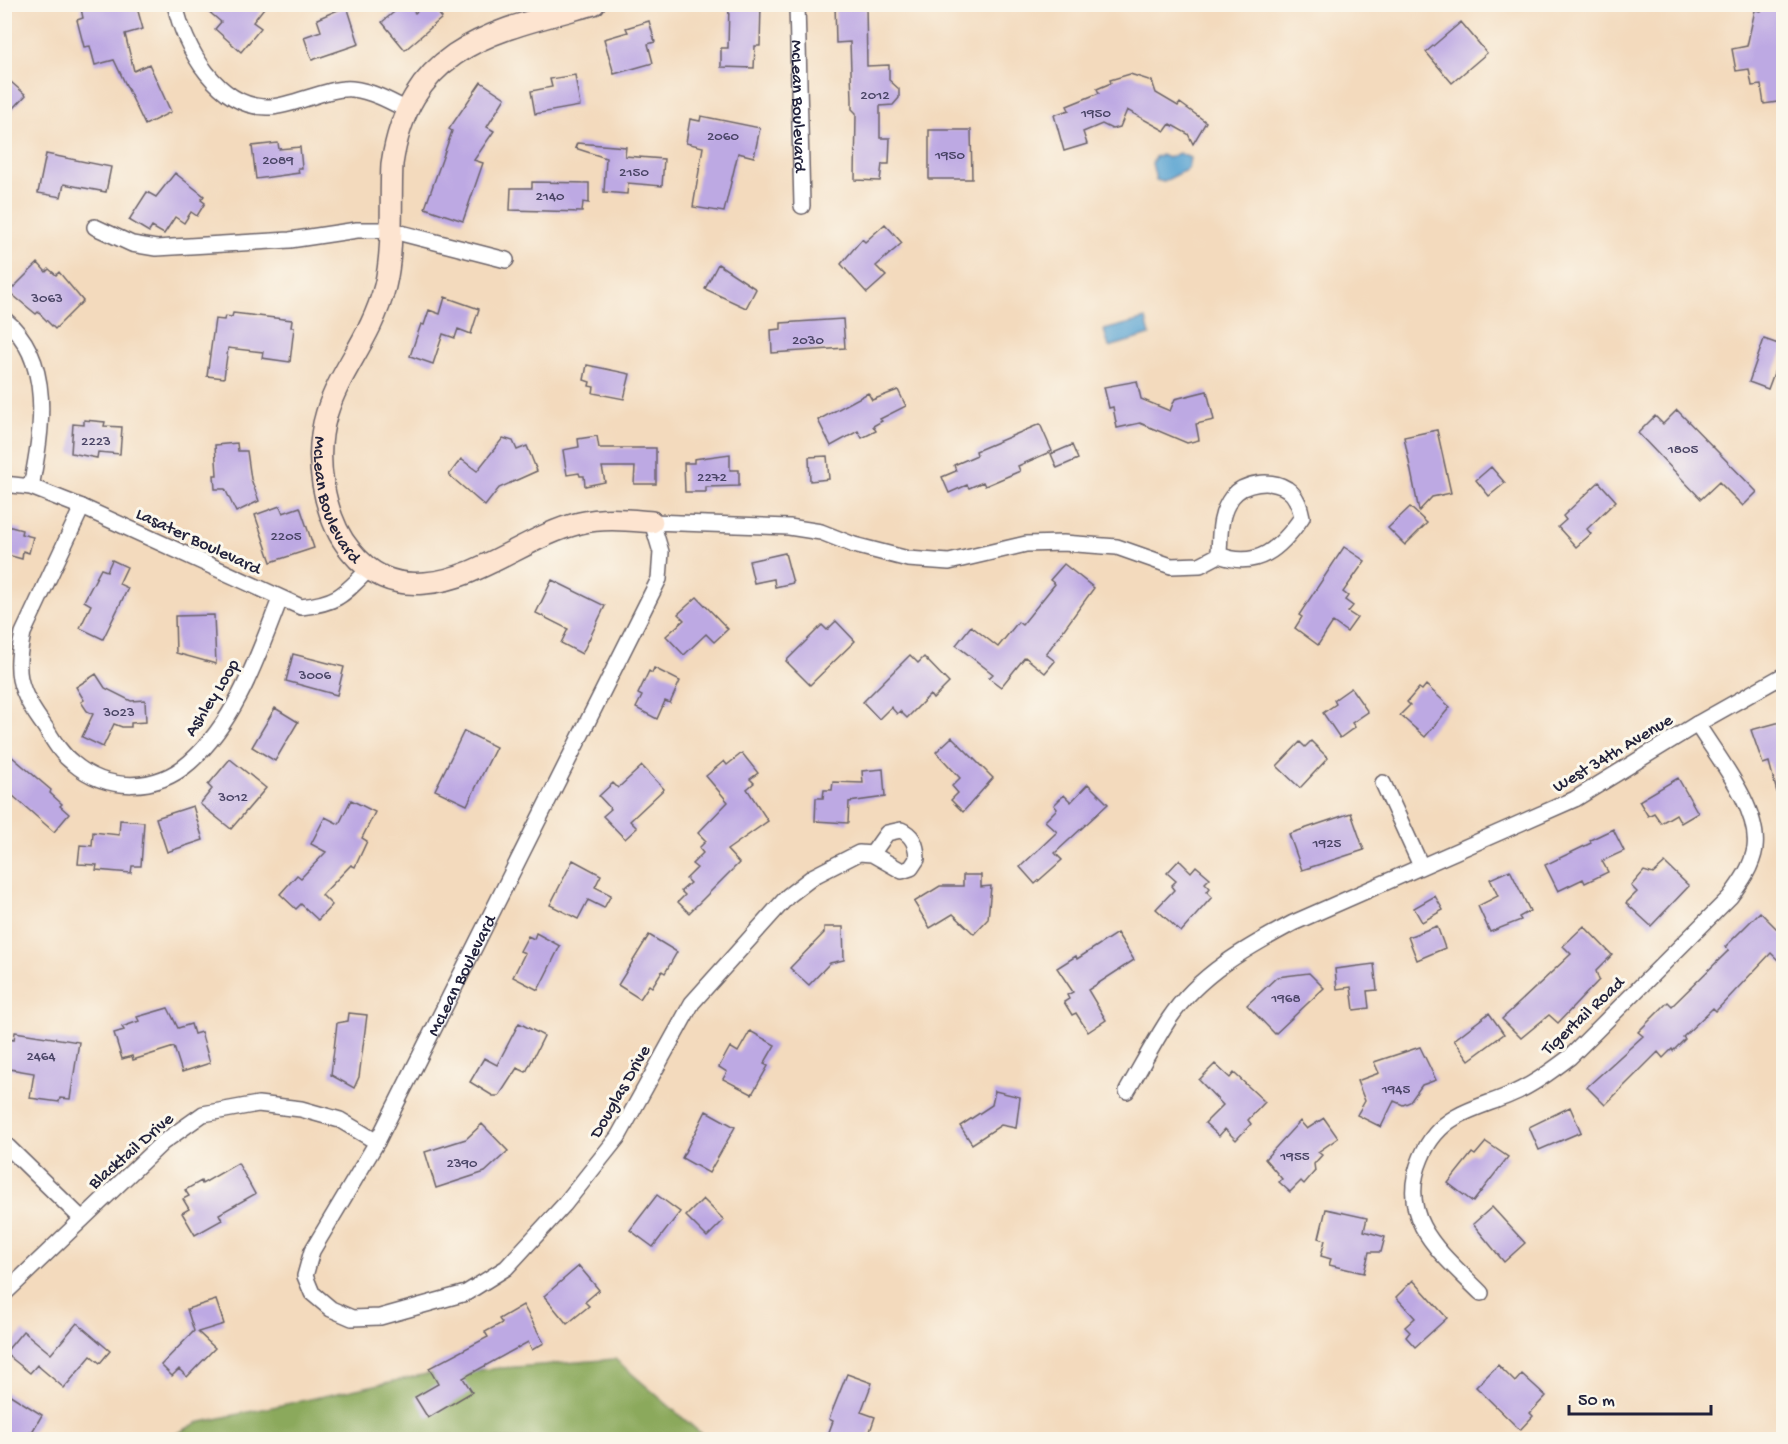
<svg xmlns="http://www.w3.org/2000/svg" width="1788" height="1444" font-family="'Gochi Hand',sans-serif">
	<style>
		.forest { fill: #8ba95c; stroke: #56664c; stroke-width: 1.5 }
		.water { fill: #59a3d1; stroke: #3e6286; stroke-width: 1.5 }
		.building { fill: #bda9e3 }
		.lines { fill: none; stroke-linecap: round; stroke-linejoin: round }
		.street-casing { stroke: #6b6268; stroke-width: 18 }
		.secondary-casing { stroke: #6b6268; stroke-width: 24 }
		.street { stroke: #fff; stroke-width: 15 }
		.secondary { stroke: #fde4d0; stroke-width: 21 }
		.labels { text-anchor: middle; stroke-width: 6; stroke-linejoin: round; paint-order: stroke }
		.number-label { font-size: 15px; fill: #494465 }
		.street-label { font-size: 18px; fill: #22223b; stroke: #fbf7ec }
	</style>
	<rect width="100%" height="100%" fill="#fbf7ec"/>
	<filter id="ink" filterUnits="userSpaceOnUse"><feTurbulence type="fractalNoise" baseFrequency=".0167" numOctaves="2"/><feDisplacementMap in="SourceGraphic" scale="12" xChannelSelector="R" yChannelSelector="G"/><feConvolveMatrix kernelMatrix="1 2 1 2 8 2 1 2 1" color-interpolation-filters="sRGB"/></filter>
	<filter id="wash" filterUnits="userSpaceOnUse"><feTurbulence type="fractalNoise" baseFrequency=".008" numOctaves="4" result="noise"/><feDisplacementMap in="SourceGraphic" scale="24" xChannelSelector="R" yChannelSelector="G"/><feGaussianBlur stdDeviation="1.35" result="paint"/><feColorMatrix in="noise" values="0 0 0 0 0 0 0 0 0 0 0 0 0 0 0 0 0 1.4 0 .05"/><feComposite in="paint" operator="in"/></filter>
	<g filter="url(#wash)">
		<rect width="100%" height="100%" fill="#f3dabd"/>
		<path class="forest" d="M615,1359l92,80 -542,1 32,-17 230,-49z"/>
		<path class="water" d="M1179,153l11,5 -2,11 -25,13 -7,-2 -4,-17 3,-6 7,-2 6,3z
			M1146,319l4,16 -41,12 -5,-17z"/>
		<g id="blocks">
			<path class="building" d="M80,4h56l7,25 -18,5 9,37 15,-7 22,48 -26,13 -31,-65 -19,5 -5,-19 -6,1 -7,-27 6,-2z
				M200,4h67l-14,18 8,6 -20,24 -26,-23 6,-7z
				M404,4h4l7,9 11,-9h5l11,14 -37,32 -23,-28z
				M729,4h32l-1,42h-5l-1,22 -33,-1v-19h7z
				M835,4h31l1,62 22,-1v15l10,9v9l-6,7 -13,1v32h10l-1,26h-7l-2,17 -25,-1 1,-67 -4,-4v-9l-2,-58 -14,1z
				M1767,4h17v97l-20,3 -3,-19 -9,1 -3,-17 -13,2 -4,-22 15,-3 8,-36 6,1z
				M347,6l12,38 -47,16 -8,-23 17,-6 -4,-12z
				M649,21l6,21 -7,2 5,19 -39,11 -10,-35 24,-7 -2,-4z
				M1461,22l26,31 -35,30 -26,-31z
				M1130,74l22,7 4,12 22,13 2,-3 26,19 -13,22 -5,-10 -18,-10 -5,7 -38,-21 -7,17 -8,2 -10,-5 -19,8 4,12 -23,7 -10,-36 15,-5 -2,-4 32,-13 -2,-4 14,-6 -1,-3z
				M575,75l5,31 -45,8 -4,-23 21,-4 -2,-8z
				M4,76l22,19 -22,24z
				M481,82l24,16 -18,29 7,4 -20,29 9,3 -20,58 -38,-13 27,-77 -3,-2z
				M701,116l59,12 -6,29 -16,-4 -14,59 -31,-5 10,-60 -17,-4 4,-24 10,2z
				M929,130h42l1,49h-43z
				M278,143l1,6 21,-2 2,21h-4l1,5 -43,6 -4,-33z
				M577,143l49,4 -1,9 39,3 -2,27 -34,-3 -1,11 -23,-2 2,-34 -31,-10z
				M46,154l65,13 -5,25 -42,-8 -3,13 -23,-4z
				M175,173l29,23 -3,4 4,3 -8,13 -6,-4 -7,11 -9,-6 -11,17 -12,-7 -3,5 -20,-12 18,-28 9,5z
				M532,182l57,1v20l-6,-1 -1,10 -72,-2 1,-22h21z
				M885,224l17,19 -26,23 10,10 -19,17 -26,-29 21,-25 3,3z
				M38,263l8,9 3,-3 7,6 3,-3 24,29 -28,28 -17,-17 -2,2 -27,-22z
				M718,264l38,25 -10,19 -41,-19z
				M445,297l34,12 -8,25 -13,-5 -3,9 -12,-4 -10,30 -23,-8 11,-32 3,1 5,-15 11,4z
				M233,313l59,7 -1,7h3l-4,35 -28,-4 1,-6 -35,-4 -4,30 -17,-2 8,-57 9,1 1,-4 7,1z
				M843,319l2,29 -73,5 -1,-23 10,-1v-6z
				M1764,339l20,7 -16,43 -19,-7z
				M587,365l43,9 -6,25 -31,-6 1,-6 -5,-1 1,-4 -6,-2z
				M1137,381l4,18 29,12 5,-12 32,-8 7,29 -18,4 3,16 -12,3 -47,-20 -23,5 -4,-21 -4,1 -5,-21z
				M898,390l8,16 -26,13 2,2 -9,5 3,5 -14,7 -4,-7 -27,15 -13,-26 50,-27 4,7z
				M1677,410l80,82 -14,14 -24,-24 -18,17 -63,-66 17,-17 8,8z
				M84,420l21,2 -1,4 18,1 -2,27 -22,-2 -1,6 -26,-5 2,-29 11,1z
				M1040,424l12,27 -34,15 2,5 -35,15 -2,-4 -14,6 -2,-3 -18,8 -7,-16 14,-6 -2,-6 23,-10 -1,-4z
				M1437,430l14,63 -19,4 -13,14 -15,-74z
				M597,436l2,12h57v36h-22l1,-17h-33l3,15 -20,4 -1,-10h-4l-1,-3 -12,2 -4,-25 16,-3 -1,-8z
				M503,438l10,3 4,9 10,-4 10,25 -38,17 -14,18 -36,-31 12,-16 16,12z
				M237,443l1,8h9l4,28 8,22 -23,11 -11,-23h-10l-1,-14h3l-2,-30z
				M1072,445l6,14 -21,9 -6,-14z
				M730,454v16h9v16l-33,1v5h-21l-1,-29h10v-4z
				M827,456l2,23 -19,2 -1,-24z
				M1491,467l14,16 -16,13 -13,-16z
				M1599,482l17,19 -29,28 4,5 -15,13 -18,-20 8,-7 -3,-4z
				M280,506l3,7 17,-6 14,41 -43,14 -16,-47z
				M1410,507l17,16 -22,22 -17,-17z
				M4,525l18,5 -1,4 12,3 -4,16 -6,-2 -1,8 -18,-5z
				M1344,547l21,14 -22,31 5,4 -3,4 8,6 -5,6 9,6 -10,14 -14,-10 -15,23 -23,-17 7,-11 -3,-2z
				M785,553l8,30 -18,4 -1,-8 -20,4 -5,-22z
				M112,560l15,7 -8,17 9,4 -25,51 -23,-11 11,-23 -7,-4 17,-32 6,2z
				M1064,564l30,24 -48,66 9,7 -10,12 -20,-16 -24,30 -12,-9 4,-4 -37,-29 15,-19 27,21 20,-25 4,3 33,-41 -5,-4z
				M552,580l53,26 -23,48 -21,-11 7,-14 -32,-16z
				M697,597l31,32 -14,13 -8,-8 -22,21 -18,-19 18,-16 -6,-6z
				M214,615l2,49 -40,-11 -1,-37z
				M836,621l19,20 -45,44 -24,-24 36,-36 5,5z
				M293,654l51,13 -7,28 -51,-14z
				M910,655l8,8 6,-6 25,26 -16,16 -3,-4 -23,23 -7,-7 -3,3 -6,-7 -12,12 -16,-17z
				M654,668l26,13 -10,22 -5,-2 -8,18 -21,-11 6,-12 -4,-2 11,-23 3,2z
				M96,674l9,14 26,13 14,-1 1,22 -15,1v4h-9l-8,-3 -11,23 -21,-10 11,-23 -6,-3 -6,-9 3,-2 -8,-13z
				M1426,685l24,22 -25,30 -25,-22 10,-10 -3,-3 12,-14 3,2z
				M1351,688l17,24 -16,11 3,4 -15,11 -17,-25 13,-9 -2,-4z
				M275,708l23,14 -23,39 -23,-14z
				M1784,721v75h-6l-9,-34 -6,2 -12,-34z
				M464,731l32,16 -29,58 -32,-15z
				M952,737l41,41 -30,34 -12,-12 7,-7 -6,-7 8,-8 -24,-26z
				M1311,741l17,17 -28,30 -23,-22 23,-24 5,5z
				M4,750l47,40 -1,3 12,11 -2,2 9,8 -15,18 -50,-44z
				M742,753l16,20 -8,6 4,4 -7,6 21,32 -41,29 12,13 -50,50 -11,-11 7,-7 -4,-4 9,-8 -4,-4 11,-11 -5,-4 11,-11 -4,-5 7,-7 -8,-8 30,-31 -22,-26 18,-15 3,4z
				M230,759l36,29 -35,41 -31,-25 12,-15 -4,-4z
				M642,766l22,23 -34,32 7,7 -12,11 -22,-23 8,-7 -12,-13 14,-13 5,5z
				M883,769l2,28 -36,5 -1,21 -33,-2 1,-23h7l1,-8h8l1,-8 30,1 -1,-12z
				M1678,778l20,35 -17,10 -5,-9 -15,9 -7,-10 -6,3 -9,-15z
				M1088,784l20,20 -53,49 7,7 -27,24 -15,-17 37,-35 -12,-11 12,-12 -3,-4 10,-10 7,7z
				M351,800l24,12 -13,26 5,3 -12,26 -4,-2 -29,30 10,10 -14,15 -17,-16 -5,5 -16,-15 17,-19 4,3 25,-26 -15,-8 14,-27 14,7z
				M193,806l10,34 -36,12 -11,-34z
				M1351,813l13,37 -62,20 -13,-36z
				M120,820l24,2 -3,44h-9l-1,7 -35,-3 1,-5 -19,-1 2,-19 12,1 1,-14 26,3z
				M1613,829l11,22 -22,10 6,11 -23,11 -2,-4 -25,12 -13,-26 46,-22 -1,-3z
				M573,860l28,15 -6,12 16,8 -7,13 -16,-8 -10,19 -28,-14z
				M1179,860l12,12 5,-6 14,12 -5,5 5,5 -3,4 5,5 -31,35 -25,-23 18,-19 -3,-4 5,-5 -9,-8z
				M1665,863l24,23 -38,40 -25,-23 11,-11 -6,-6 13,-15 9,3z
				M1510,870l20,41 -11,6 2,3 -31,12 -12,-26 20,-10 -8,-17z
				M963,875h18v12l10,-1 -3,33 -14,15 -21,-20 -23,14 -16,-26 26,-16h23z
				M1435,896l8,14 -21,12 -8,-14z
				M1760,912l24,24v30l-13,-13 -55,58 -3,-3 -30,29 2,2 -12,12 -1,-2 -9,9 -5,-6 -53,53 -18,-18 56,-51 -5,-4 30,-30 4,4 57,-56 -4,-3z
				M1437,926l8,22 -28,12 -9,-23z
				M1584,926l28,29 -16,16 3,9 -41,43 -9,-8 -28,23 -19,-19 69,-65 -8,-8z
				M824,927h19l1,33 -14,3 -21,22 -19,-17 34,-35z
				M536,933l24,13 -22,44 -25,-13 12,-24 -5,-2 8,-15 6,3z
				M1117,933l17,27 -46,30 18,30 -18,12 -12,-19 -4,2 -8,-13 5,-3 -2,-4 6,-3 -16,-24 19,-12 1,3z
				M649,935l28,17 -12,21 -3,-2 -10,16 -3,-2 -9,14 -22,-14z
				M1374,964l3,26 -10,1 2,17 -15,2 -3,-23 -14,2 -2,-20z
				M1309,973l15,15 -49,46 -28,-29 30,-28z
				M168,1008l10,20 13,-4 3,10 7,-2 9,31 -28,9 -8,-25 -41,13 -1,-4 -10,3 -8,-26 10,-3 -2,-3 17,-6 -2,-4z
				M349,1013l18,2 -8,62 -5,11 -23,-13 6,-52 11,-2z
				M1489,1013l15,21 -35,26 -15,-20z
				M519,1023l25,13 -18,36 -9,-4 -18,28h-6l-23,-14 14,-24 13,7z
				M750,1031l25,14 -11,19 4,2 -16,28 -29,-15 4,-7 -8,-5 11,-20 8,5z
				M15,1032l64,10 -9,57 -10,-1 -1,4 -29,-4 4,-25 -30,-5v-30l10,2z
				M1420,1047l16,33 -14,5 -12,17 -7,3 -9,-4 -13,26 -24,-12 8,-14 -8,-20 22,-8 -5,-11z
				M1215,1064l15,14 4,-5 31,29 -17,18 3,4 -15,16 -11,-11 -6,7 -14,-13 18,-18 -24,-25z
				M995,1091l25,6 -4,31 -15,-3 -29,19 -12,-18 32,-21z
				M1570,1107l11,25 -42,18 -10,-23z
				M706,1111l29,16 -26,46 -27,-15z
				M1324,1118l14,20 -20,14 4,3 -8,9 1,7 -11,13 -3,-3 -11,11 -11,-10 3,-3 -17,-20 35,-38 7,8z
				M482,1124l26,27 -23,21 -49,16 -11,-36 41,-13z
				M1486,1142l22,15 -35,45 -25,-19 24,-30 3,2z
				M238,1163l17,31 -36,20 3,6 -27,15 -13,-22 7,-4 -6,-10 6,-3 -4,-6 16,-9 1,3z
				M657,1195l23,17 -27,35 -23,-17z
				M703,1199l21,21 -17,17 -21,-21z
				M1492,1207l33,36 -21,19 -31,-38z
				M1326,1209l41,9 -3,13 21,6 -4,15h-12l-5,21 -35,-8 2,-6 -10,-3 4,-16 -6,-2z
				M579,1266l20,24 -14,12 4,4 -22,18 -23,-28z
				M1413,1280l34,38 -32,29 -9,-10 4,-5 -5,-5 10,-9 -19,-21z
				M216,1300l8,24 -26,8 17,16 -28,29 -8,-8 -7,7 -11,-11 33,-34 -7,-22z
				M523,1305l21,38 -12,7 -4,-8 -65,36 9,14 -44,26 -13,-21 23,-13 -9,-16 59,-31 -3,-5 17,-9 -3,-4z
				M77,1323l33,28 -10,12 -9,-7 -27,32 -27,-23 -7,8 -25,-20 18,-22 28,23z
				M1498,1365l17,17 7,-8 24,22 -16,17 3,3 -13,14 -44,-43z
				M847,1374l25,9 -11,29 14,5 -8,23h-41l7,-19 -4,-2z
				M4,1391l38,24 -10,17 -8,2 -4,6h-16z"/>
		</g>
	</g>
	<g filter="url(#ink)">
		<use href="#blocks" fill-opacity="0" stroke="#6b6268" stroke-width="1.5"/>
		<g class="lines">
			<defs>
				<g id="street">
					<path d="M175,4c9,44 44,106 96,103 25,-2 57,-20 81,-18 20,2 38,12 55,21"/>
					<path id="s1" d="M797,4l5,202"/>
					<path d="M95,227l37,17 24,4 134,-8 67,-10h32l117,30"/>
					<path d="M4,319c50,41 38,112 27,168"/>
					<path d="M4,484l27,3 51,20 219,100c37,-4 42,-12 68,-38"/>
					<path d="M82,507l-59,126c-3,16 -6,30 -3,46 4,18 14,33 25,48 8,13 16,27 28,36 34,29 83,29 117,-1 47,-42 68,-107 90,-163"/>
					<path d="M1383,783l38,83"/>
					<path id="s2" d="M872,854l15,-21 14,-3c12,5 16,16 16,29l-6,9 -9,3 -30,-17 -13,-1 -45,23 -26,20 -96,107 -74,134 -54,68 -58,63 -40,25 -86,24 -28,1 -21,-9 -19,-16 -7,-17 7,-25 65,-109 282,-563 2,-27 -9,-30 137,5 32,5 33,13 54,14 41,3 77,-18 37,-1 54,4 54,19 29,-1 19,-10c38,15 62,-7 83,-38 -2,-10 -5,-21 -15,-28 -16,-10 -43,-7 -55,8 -13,17 -12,37 -13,58"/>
					<path d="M1127,1091c14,-24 27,-49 42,-72 30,-45 79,-72 124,-96l282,-124 122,-75 87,-49"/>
					<path d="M4,1143l78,76"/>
					<path d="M1481,1293c-39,-39 -86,-74 -60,-135 7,-17 19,-32 35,-41 16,-9 34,-14 51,-21 23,-9 43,-24 63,-39l160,-160c11,-15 22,-30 25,-49 5,-40 -38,-91 -58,-124"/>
					<path d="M4,1294l158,-151 41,-29 55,-10 43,5 39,11 37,22"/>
				</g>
				<g id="secondary">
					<path id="s3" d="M594,4c-98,27 -184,40 -202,160 -2,38 2,85 -7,122 -20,77 -77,107 -62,198 4,23 12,48 27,66 20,25 43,36 75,33 53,-3 104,-48 155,-60 24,-6 48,-3 72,-1"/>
				</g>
			</defs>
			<use href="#street" class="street-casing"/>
			<use href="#secondary" class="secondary-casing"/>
			<use href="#street" class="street"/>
			<use href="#secondary" class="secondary"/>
		</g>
	</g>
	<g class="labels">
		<g class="number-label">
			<text x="875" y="99">2012</text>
			<text x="1096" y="117">1950</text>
			<text x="723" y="140">2060</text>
			<text x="950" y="159">1950</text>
			<text x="278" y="164">2089</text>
			<text x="634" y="176">2150</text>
			<text x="550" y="200">2140</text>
			<text x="47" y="302">3063</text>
			<text x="808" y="344">2030</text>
			<text x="96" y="445">2223</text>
			<text x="1683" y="453">1805</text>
			<text x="712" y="481">2272</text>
			<text x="286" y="540">2205</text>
			<text x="315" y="679">3006</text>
			<text x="119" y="716">3023</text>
			<text x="233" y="801">3012</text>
			<text x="1327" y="847">1925</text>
			<text x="1286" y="1002">1968</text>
			<text x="41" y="1060">2464</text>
			<text x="1396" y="1093">1945</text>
			<text x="1295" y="1160">1955</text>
			<text x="462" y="1167">2390</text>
		</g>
		<g class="street-label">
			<text dy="6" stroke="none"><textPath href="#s1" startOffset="102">McLean Boulevard</textPath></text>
			<text dy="6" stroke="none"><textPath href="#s3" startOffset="632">McLean Boulevard</textPath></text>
			<text transform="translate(199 540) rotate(25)" y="6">Lasater Boulevard</text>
			<text transform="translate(211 697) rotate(-58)" y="6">Ashley Loop</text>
			<text transform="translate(1612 752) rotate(-31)" y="6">West 34th Avenue</text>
			<text dy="6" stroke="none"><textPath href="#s2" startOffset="1266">McLean Boulevard</textPath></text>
			<text transform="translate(1582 1015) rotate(-43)" y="6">Tigertail Road</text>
			<text transform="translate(619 1091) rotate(-60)" y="6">Douglas Drive</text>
			<text transform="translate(130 1150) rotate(-41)" y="6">Blacktail Drive</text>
		</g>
	</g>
	<rect width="1788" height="1444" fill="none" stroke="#fbf7ec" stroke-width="24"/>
	<path d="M1569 1405v9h142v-9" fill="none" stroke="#22223b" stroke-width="3"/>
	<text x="1578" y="1405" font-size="18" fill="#22223b" stroke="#fbf7ec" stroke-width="4.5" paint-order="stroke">50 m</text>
</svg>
